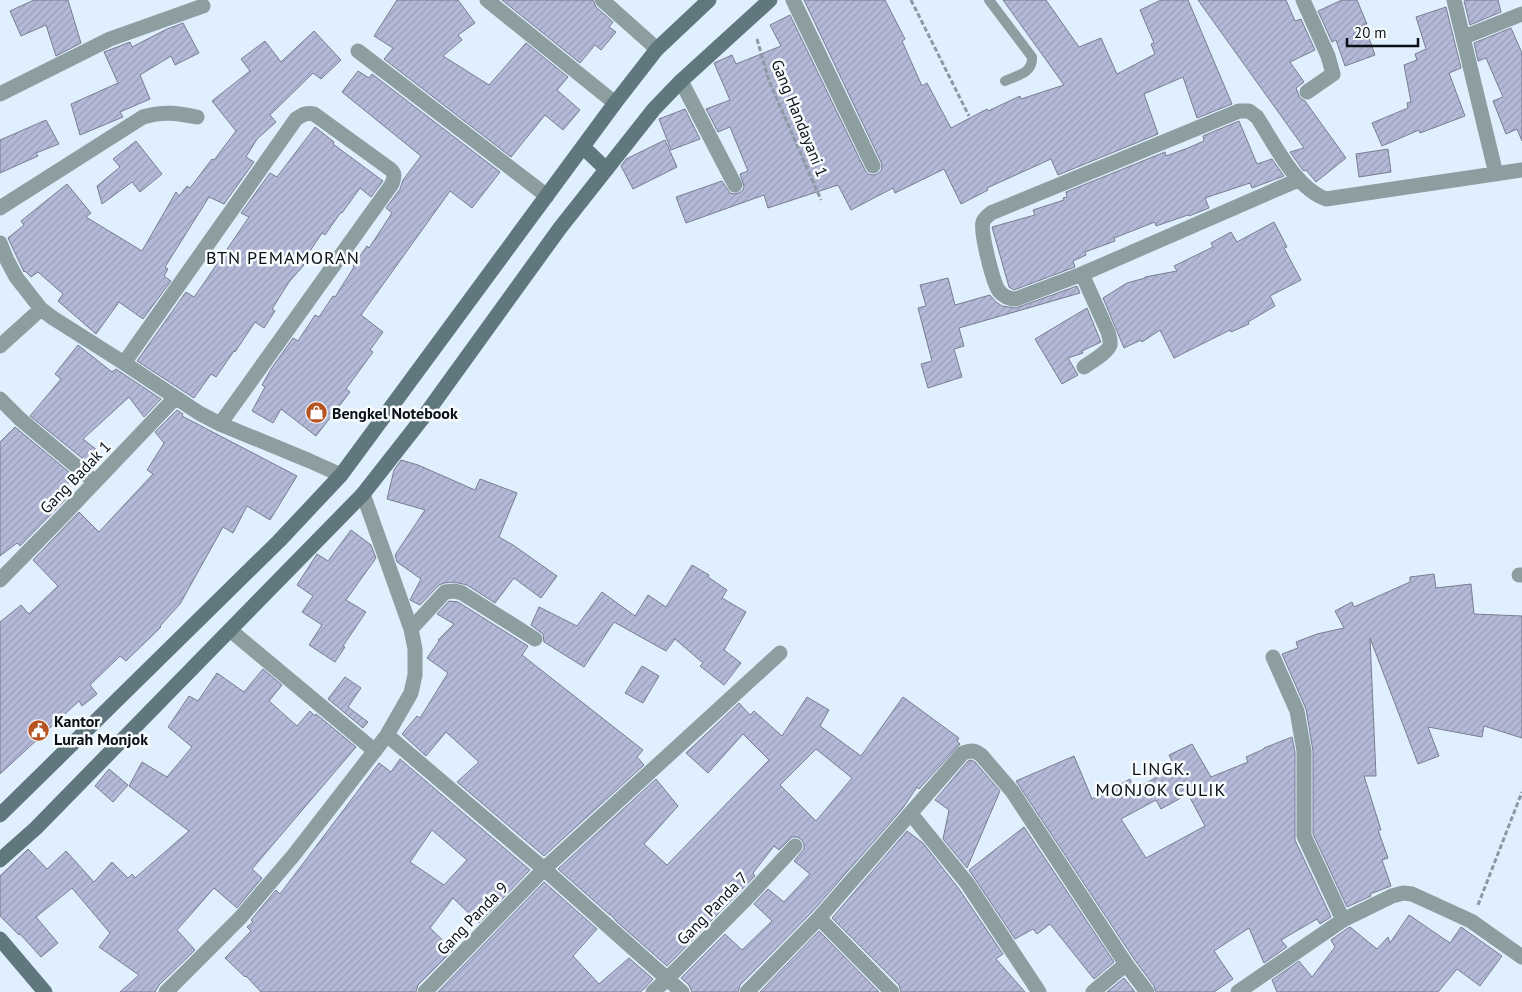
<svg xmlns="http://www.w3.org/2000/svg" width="1522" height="992" font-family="'PT Sans',sans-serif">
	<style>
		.building { fill: url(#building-hatch); stroke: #797d92; fill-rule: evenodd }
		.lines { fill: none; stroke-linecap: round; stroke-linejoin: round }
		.path { stroke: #8c98a3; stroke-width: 3; stroke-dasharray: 5 2.5; stroke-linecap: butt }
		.lane { stroke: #8d9ea1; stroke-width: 10 }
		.street { stroke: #8d9ea1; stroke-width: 15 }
		.secondary { stroke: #5f777d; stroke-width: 15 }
		.labels { text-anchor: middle; stroke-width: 5; stroke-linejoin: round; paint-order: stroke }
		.street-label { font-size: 16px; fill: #091016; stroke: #f7fbfe }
		.poi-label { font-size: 16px; font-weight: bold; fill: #091016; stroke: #f7fbfe; text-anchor: start }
		.neighbourhood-label { font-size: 18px; letter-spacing: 1px; fill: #091016; stroke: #f7fbfe }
	</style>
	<defs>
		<pattern id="building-hatch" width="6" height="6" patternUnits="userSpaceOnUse" patternTransform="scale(1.25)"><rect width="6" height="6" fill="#b3b9d7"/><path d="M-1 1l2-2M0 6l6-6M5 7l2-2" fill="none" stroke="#999eb8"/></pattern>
	</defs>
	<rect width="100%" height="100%" fill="#dfeffd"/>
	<path class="building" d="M34,0h34l13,43 -25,13 -10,-31 -25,11 -11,-25z
		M397,0h61l17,23 -17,12 4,5 -19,16 46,29 37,-42 42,34 -11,13 23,20 -17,20 -18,-15 -34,42 -127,-98 9,-11 -19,-12z
		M502,0h91l3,7 17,15 -4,5 7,5 -15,18 -6,-5 -15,18z
		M804,0h81l20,39 -3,2 20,45 5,-3 24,45 36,-19 1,2 32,-15 1,3 43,-14 -61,-85h43l33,47 22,-9 16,36 38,-20 -4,-10 3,-1 -14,-33 21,-10h27l44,104 -35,14 -14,-41 -39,17 14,40 -100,41 -7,-16 -64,29 1,2 -27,14 -17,-35 -49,24 -2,-5 -42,22 -13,-25 -70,23 -4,-13 -78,28 -10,-26 46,-16 8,12 4,1 5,-1 4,-3 1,-4 -4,-12 8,-3 -18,-44 -12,5 -12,-23 24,-9 -16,-37 18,-8 4,9 45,-18 -11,-21 20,-10 75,155 3,4 5,1 4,-1 4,-3 1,-5 -1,-4z
		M1198,0h88l9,21 6,-2 14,31 -25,12 14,20 -8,6 4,10 5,3 41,57 -30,24 -10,-12 -2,1 -2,-2 -12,-17 14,-4z
		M1342,0h15l10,24h-3l11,31 -30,11 -9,-26 -4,2 -14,-31z
		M1468,0h30l3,12 -31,13 -6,-24z
		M1446,7l15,61 -12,5 16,43 -45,17 -1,-3 -37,16 -10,-23 36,-15 -1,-5 4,-1 -7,-37 13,-5 -2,-6 11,-5 -10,-32z
		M183,23l16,30 -24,12 -4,-9 -31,19 10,24 -30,13 3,5 -43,18 -9,-31 47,-21 -14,-31 26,-10 2,5 35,-18z
		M1511,28l11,25v88l-5,-12 -11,5 -13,-33 10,-4 -17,-39 -8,3 -4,-18z
		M314,31l27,29 -20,19 -8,-6 -43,42 6,7 -19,17 -11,18 8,5 -30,42 -15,-7 -44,70 3,2 -4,7 7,5 -28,38 -24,-17 -23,32 -38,-33 5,-7 -25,-22 -7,5 -6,-6 -1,1 -16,-34 16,-13 -3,-4 46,-37 24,29 -5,4 56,34 34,-59 3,4 8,-10 3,2 22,-29 2,1 22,-29 -24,-30 38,-30 -9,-12 24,-18 16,21z
		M358,71l11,7 3,-4 128,98 -28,36 -22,-17 -89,124 22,17 -13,18 3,2 -27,37 4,3 -34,44 -35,-27 -8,14 -21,-12 13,-24 -3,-2 9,-16 22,-31 5,3 17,-26 4,2 14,-21 2,1 19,-30 -1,-1 14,-20 2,2 23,-35 -6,-5 14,-19 3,-9 18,-24 -79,-64z
		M685,109l15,30 -29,11 -12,-31z
		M46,120l13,24 -23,9 2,3 -38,17v-33z
		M1239,121l18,43 15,-5 12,17 -32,12 -2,-5 -45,15 4,10 -20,8 -1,-1 -32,11 -1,-4 -41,16 1,3 -30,11 1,3 -13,6 2,6 -61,23 -5,-3 -17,-60 43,-12 -2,-5 31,-10 -1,-2 4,-1 -1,-5 99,-40 1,4 22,-8 16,-7 -1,-5z
		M315,127l19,15 -1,2 50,37 -12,16 -11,-9 -18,25 -1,-1 -16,23 -3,-2 -20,30 2,2 -15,17 -17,27 3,2 -11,17 -9,-6 -20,30 -1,-1 -18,26 -5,-3 -17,24 -57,-37 49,-69 8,5 10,-14 45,-66 -8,-4 29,-40 7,4z
		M665,140l12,27 -44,22 -12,-23 5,-7z
		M136,141l26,33 -22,18 -8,-10 -30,22 -5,-18 23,-19 -7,-8z
		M1388,149l3,23 -32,5 -3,-23z
		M1274,222l13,25 -3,1 17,32 -31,16 5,10 -27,16 1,2 -18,8 -1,-2 -56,28 -14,-28 -18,12 -1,-2 -17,8 -21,-50 24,-15 18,-5v-1l32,-6 -3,-5 39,-19 -2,-4 20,-11 6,10z
		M948,278l7,27 35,-10 6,7 6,4 14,2 61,-22 3,7 -121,35 5,18 -10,3 8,28 -34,11 -7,-24 11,-3 -14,-53 8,-2 -6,-21z
		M1087,308l14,34 -19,9 1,2 -15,5 10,17 -16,9 -27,-45z
		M78,345l34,27 4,-3 45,30 -17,18 -15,-20 -46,42 14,11 -9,13 -58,-47 31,-37 -6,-5z
		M177,410l6,4 -1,2 115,60 -27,44 -23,-14 -14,27 -10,-6 -43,77 -20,22 1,1 -35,34 -6,-5 -30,29 7,9 -15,12 -3,-5 -79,73v-152l21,-17 8,9 29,-28 -25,-26 46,-48 20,20 54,-58 -6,-4 17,-27 -9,-11z
		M15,427l60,50 -16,15 7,7 -46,47 -3,-3 -17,13v-114z
		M401,460l17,5 57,25 5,-11 37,14 -18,44 14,8 44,31 -16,22 -27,-20 -19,25 -28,-18 -13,-3 -10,1 -5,2 -19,20 -10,-5 11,-21 -24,-17 -2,-7 30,-45 -38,-11 7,-29z
		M351,530l20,15 5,13 -30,42 20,12 -23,34 2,1 -10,15 -26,-17 13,-20 -20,-13 11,-16 -16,-11 20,-31 11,7z
		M692,565l17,10 -1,2 19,13 -5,8 24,14 -22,38 17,13 -17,22 -24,-19 3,-3 -28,-24 -9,12 -52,-29 -30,45 -40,-25 -1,-8 -12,-9 8,-18 38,19 25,-34 33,24 13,-21 18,12z
		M1434,574l2,14 35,-4 3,30 48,2v122l-38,-12 -2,11 -54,-10 11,29 -21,8 -48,-126 6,138h-12l17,54h-3l10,28 -6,2 9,26 -21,8 1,2 -24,11 -34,-73v-83l-7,-42 -24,-55 16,-6 -2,-6 21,-8 27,-6 -9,-17 17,-9 2,5 56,-25v-5z
		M449,601l9,1 70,44 -6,9 121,95 -6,7 7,8 -100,91 -87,-74 22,-20 -33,-30 -20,24 -24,-22 15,-18 3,2 28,-45 -21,-15 12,-17 -1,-1 16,-16 -17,-10z
		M642,666l17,10 -16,27 -18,-10z
		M263,669l19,16 -13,16 28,25 13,-15 5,5 1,-2 40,33 -104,122 10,9 -25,30 -23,-20 -37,42 18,20 -36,35 -4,7h-35l19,-17 -40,-28 11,-14 -38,-45 -36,29 22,26 -17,14 -21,-23 -1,1 -19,-19v-40l28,-27 19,20 19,-18 28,31 18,-20 16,16 4,-4 3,4 54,-47 -60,-45 13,-24 25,15 25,-30 -24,-20 21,-31 9,5 19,-28 27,19z
		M345,677l16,11 -13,19 20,15 -5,6 -35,-29z
		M807,697l22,13 -9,16 41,30 42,-59 56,41 -2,3 3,3 -41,45 -2,-2 -14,21 -91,104 -72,73 -2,7h-46l-3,-7 -8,-7 44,-44 17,16 30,-29 -18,-17 14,-15 16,13 26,-28 -16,-13 10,-12v-5l-3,-5 -4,-2h-5l-13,13 -5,-4 -21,27 2,3 -88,90 -50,-44 -7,-8v1l-52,-46 98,-90 22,27 -34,38 23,21 102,-105 -26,-26 -35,39 -22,-20 53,-50 11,12 4,-4 28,25zM816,749l36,29 -36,43 -36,-36z
		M1292,737l3,15v88l36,77 -11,7 -3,-5 -36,21 6,7 -23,16 -15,-35 -35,23 19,28 -19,13h-58l-2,-6 -20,-27 -118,-178 58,-25 18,43 38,-20 5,10 40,-22 -6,-12 23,-11 19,33 37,-15 -2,-5 18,-8v-1zM1188,794l17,32 -59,32 -25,-39 35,-19 5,9z
		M400,759l130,111 -51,53 -26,-25 -23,30 23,22 -35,35 -2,7h-155l-15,-16 -1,1 -20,-19 26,-27 -4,-4 6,-5 -2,-2 25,-30 4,4 99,-131 12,9zM432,830l35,30 -23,25 -34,-23z
		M971,760l4,2 25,29 -33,77 -24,-29 6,-29 -14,-10 33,-39z
		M109,769l19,16 -15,17 -18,-16z
		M1024,827l90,135 -20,17 -44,-55 -13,10 -4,-5 -18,10 -46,-69z
		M907,831l16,12 36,46 44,65 -7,5 29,33h-124l-2,-7 -67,-67z
		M544,882l53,47 -24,27 26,28 30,-26 24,21 -9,10 -4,3h-202z
		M1409,915l41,28 11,-16 41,29 -22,30 -23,-17 -19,23h-161l-5,-12 27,-19 13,16 23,-30 -4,-7 17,-12 2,-1 27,22 11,-12 2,6z
		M819,931l60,61h-119z
		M1124,978l11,14h-28z"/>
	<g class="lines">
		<path class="path" d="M911,0l58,116
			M757,39l12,42 52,119
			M1478,905l44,-113"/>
		<path class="lane" d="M989,0l43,57c1,16 -14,18 -27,24"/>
		<path class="street" d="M487,0l128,103
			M602,0l55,49
			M793,0l80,166
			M1303,0l25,56 5,18 -26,18
			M1454,0l42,174
			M1464,37l58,-23
			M358,51l189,145
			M681,81l54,104
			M0,94l110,-55 93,-33
			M1298,180l-216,94 -66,25c-7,0 -12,-2 -17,-8 -6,-8 -19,-60 -16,-69 1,-4 5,-6 8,-9l248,-102h10l8,6c17,26 38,71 69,82l196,-29
			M0,208l143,-91c21,-6 33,-4 54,0
			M0,243l7,17 9,17 25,32 12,9 71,45 75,50 21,11 90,37 31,14
			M1082,274l26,58c1,4 3,8 2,13 -2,7 -19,17 -26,22
			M0,346l41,-37
			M124,363l172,-244c6,-4 10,-7 18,-5l76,55c6,5 4,8 2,15l-172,240
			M0,399l20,20 75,63
			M1519,575h3
			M0,580l56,-57 119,-125
			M411,629l34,-37 10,-1 7,2 73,46
			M230,630l145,121
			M1273,657l24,54 7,40v85l39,84
			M387,735l157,134 138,123
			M911,814l56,69 72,109
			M819,918l73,74
			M166,992l74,-74 53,-62 94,-121 24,-42 4,-18v-26l-4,-20 -48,-135
			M425,992l119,-123 236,-216
			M653,992l14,-13 80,-81 48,-52
			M747,992l72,-74 144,-165c8,-3 11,-3 18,2l31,36 114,173 21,28
			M1093,992l33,-28
			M1238,992l105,-72 49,-24 11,-3 9,1 59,27 51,36"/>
		<path class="secondary" d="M583,147l23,22
			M0,815l279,-274 62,-66 274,-372 42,-54 52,-49
			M0,860l36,-32 327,-334 62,-79 135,-187 94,-119 27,-28 89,-81
			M0,939l45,53"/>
	</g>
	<defs>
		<symbol id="shop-disc" viewBox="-11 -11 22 22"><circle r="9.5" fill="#b75320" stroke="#f7fbfe"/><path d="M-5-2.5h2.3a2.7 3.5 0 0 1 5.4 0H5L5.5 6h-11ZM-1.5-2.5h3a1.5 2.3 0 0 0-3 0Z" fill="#fff"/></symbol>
		<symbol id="civic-disc" viewBox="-11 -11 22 22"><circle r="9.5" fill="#b75320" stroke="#f7fbfe"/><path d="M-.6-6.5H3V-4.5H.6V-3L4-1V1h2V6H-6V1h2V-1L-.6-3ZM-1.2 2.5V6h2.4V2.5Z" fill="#fff"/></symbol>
	</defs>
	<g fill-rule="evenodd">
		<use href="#shop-disc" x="304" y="400" width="25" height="25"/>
		<use href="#civic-disc" x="26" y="718" width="25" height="25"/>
	</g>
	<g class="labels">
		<g class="street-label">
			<text transform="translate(800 118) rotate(68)" y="6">Gang Handayani 1</text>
			<text transform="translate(75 477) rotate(-46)" y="6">Gang Badak 1</text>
			<text transform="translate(712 908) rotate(-46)" y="6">Gang Panda 7</text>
			<text transform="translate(472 918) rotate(-46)" y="6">Gang Panda 9</text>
		</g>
		<g class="poi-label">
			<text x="332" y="419">Bengkel Notebook</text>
			<text x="54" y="727">Kantor<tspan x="54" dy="18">Lurah Monjok</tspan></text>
		</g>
		<g class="neighbourhood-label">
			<text x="283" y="264">BTN PEMAMORAN</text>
			<text x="1161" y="775">LINGK.<tspan x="1161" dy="21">MONJOK CULIK</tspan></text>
		</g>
	</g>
	<path d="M1347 38v8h71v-8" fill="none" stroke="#091016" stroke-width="2.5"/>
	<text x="1354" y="38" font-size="15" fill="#091016" stroke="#f7fbfe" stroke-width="4" paint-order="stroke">20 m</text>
</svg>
